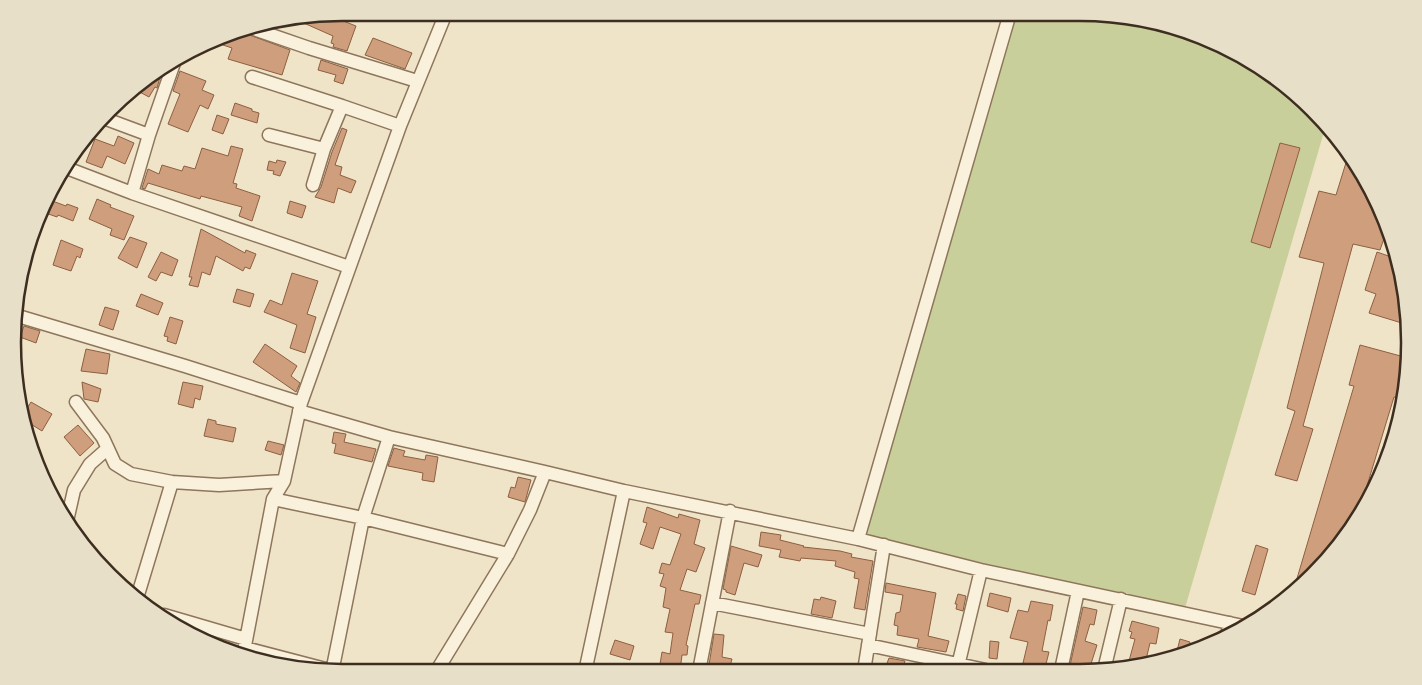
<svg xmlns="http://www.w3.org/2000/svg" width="1422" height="685" font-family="'Source Serif 4',serif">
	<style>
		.green { fill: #c9cf9b }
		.building { fill: #cf9f7d; stroke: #8d5f41 }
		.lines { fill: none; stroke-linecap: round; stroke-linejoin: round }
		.street-casing { stroke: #8d765c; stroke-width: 15 }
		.street { stroke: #faf1dc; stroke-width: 12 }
		.rim { fill: none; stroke: #3d2e20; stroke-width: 2.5 }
	</style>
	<rect width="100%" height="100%" fill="#f0e4c8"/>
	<path class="green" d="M1017,13h63l64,6 62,19 57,30 50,41 13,16 -141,483 -322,-72z"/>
	<path class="building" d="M318,17l13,5 2,-5 23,9 -9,25 -14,-4 1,-3 -3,-1 2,-7 -36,-16z
		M236,30l54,20 -8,25 -54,-16 4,-11 -18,-6z
		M373,38l39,15 -7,16 -40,-14z
		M321,60l27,9 -5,15 -9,-3 2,-6 -18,-5z
		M162,70l-5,18 -2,-1 -6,10 -15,-8 7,-8z
		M180,71l26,10 -4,9 12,5 -6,14 -8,-4 -12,27 -20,-8 12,-30 -7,-3z
		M235,103l17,6v2l7,2 -2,10 -26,-8z
		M217,115l12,4 -6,15 -11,-4z
		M342,128l5,2 -12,35 7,2 -2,8 16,6 -5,12 -13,-5 -4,15 -19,-6 6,-10 11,-35z
		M118,136l16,7 -9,21 -18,-8 -5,12 -16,-6 9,-23 19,7z
		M1280,143l20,5 -30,100 -19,-6z
		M231,146l12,3 -10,34 4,1 -1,4 24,8 -8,25 -13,-5 3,-9 -41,-11 -1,3 -52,-16 -3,6 -3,-1 6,-19 11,5 3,-9 20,6 2,-5 11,3 7,-21 26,8z
		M1349,153l5,6 30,57 4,11 -8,23 -27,-6 -50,182 10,3 -16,52 -22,-6 20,-64 -8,-3 37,-145 -25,-6 20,-66 17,4z
		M277,160l9,2 -6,14 -7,-2 1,-3 -7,-1 2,-9 7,2z
		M47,199l19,7 1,-2 11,4 -5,13 -15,-6 -1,2 -17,-6z
		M97,199l14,6 -1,2 24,9 -10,24 -14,-5 2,-6 -23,-10z
		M290,201l16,5 -4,12 -15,-5z
		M201,229l44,24 1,-3 10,4 -6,15 -5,-2 -2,4 -27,-15 -6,19 -8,-3 -4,15 -9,-2 3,-8h-3z
		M130,237l17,6 -10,25 -19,-10z
		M61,240l22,9 -3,9 -3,-2 -6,15 -18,-6z
		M161,252l17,8 -6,16 -11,-4 -5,9 -8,-4z
		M1377,252l20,7 6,19 4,40 -2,6 -36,-11 7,-19 -11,-4z
		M292,273l26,8 -11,33 9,3 -11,36 -15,-5 7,-23 -33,-13 6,-12 12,5z
		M237,289l17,5 -4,13 -17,-5z
		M141,294l22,9 -5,12 -22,-9z
		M105,307l14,4 -6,19 -14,-5z
		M170,317l13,4 -7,23 -9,-3 1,-4 -4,-1z
		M24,326l16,5 -4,12 -16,-6z
		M265,344l32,22 -6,10 9,7 -4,9 -43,-30z
		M1360,345l48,13 -4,42 -10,-3 -35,115 -18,31 -48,49 61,-206 -5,-1z
		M86,349l24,5 -3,20 -26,-3z
		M82,382l19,7 -3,13 -14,-3z
		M183,382l20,4 -3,14 -5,-2 -2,10 -15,-4z
		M31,402l21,12 -10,17 -16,-10 -2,-8z
		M208,419l8,2v3l20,4 -3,14 -29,-6z
		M78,425l16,18 -14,13 -16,-19z
		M334,432l12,2 -2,8 32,7 -4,13 -38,-9 2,-9 -4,-1z
		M268,441l16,4 -3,10 -16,-5z
		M394,448l11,3 -2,5 22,4 1,-5 12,2 -4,25 -12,-2 1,-7 -35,-7z
		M518,477l13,3 -6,22 -17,-5 3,-10 4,1z
		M647,507l31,11 1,-4 21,6 -6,24 11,4 -9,24 -9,-3 -7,21 21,5 -2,9h-4l-9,41 2,1 -1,9h-5l-2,16h-16l-5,-1 3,-18 8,2 3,-21 -8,-1 5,-23 -7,-2 3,-19 -6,-2 4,-12 -5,-1 3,-10 8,2 11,-31 -21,-7 -7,22 -13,-5 7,-21 -4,-1z
		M761,532l20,3 -1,5 24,6 -1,1 37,4 12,3 -1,3 22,4 -8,49 -11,-2 5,-29 -5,-1 1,-6 -20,-6 1,-5 -35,-3 -1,3 -21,-4 2,-7 -22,-4z
		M1256,545l12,4 -13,46 -13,-4z
		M731,546l31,9 -4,12 -14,-4 -9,32 -9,-3v-2l-3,-1z
		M886,583l50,10 -8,43 21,5 -3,11 -29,-5 2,-8 -22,-4 1,-9 -4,-1 2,-12 4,-1 3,-17 -18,-3z
		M990,593l21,5 -3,14 -21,-6z
		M958,594l8,2 -3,15 -7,-2 1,-5h-2z
		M821,597l15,4 -4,17 -21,-4 3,-15 6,1z
		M1031,601l22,4 -3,16 -2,-1 -6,31 7,1 -4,16 -22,-5 5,-21 -18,-4 8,-28 10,2z
		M1083,607l14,3 -3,15 -4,-1 -5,17 12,4 -8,25h-20z
		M1132,621l27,7 -3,16 -6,-1 -5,21 -16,4 2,-7h-2l6,-22 -5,-1 2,-6 -3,-1z
		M714,634l10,1 -2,22 10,2 -3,11 -7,-2 -1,3h-13z
		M1180,639l10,3 -2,10 -12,3z
		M615,640l19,6 -4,14 -20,-6z
		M990,641l9,1 -2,17 -8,-1z
		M889,658l16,3 -3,9h-14l1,-3 -3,-1z"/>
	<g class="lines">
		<defs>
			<path id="street" d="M251,28l58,20 108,33
				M252,77l90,29
				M106,119l43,16
				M269,135l55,14
				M64,167l68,26 217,74
				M313,185l11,-36 18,-43 58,20
				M132,193l17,-58 25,-72
				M18,316l167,50 116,37
				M76,402l27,36 12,26 16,10 41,8 47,3 65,-4
				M299,411l90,26 156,35 79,19 234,48 123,31 262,56
				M273,499l90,19 145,36
				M67,521l7,-31 16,-26 17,-15
				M858,539l152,-526
				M137,598l35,-116
				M712,603l158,31
				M164,615l82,24
				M1227,635l3,-12
				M868,645l118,25
				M245,648l92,24
				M243,656l30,-157 11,-18 17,-78 99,-277 46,-113
				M957,670l24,-100
				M1061,670l17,-79
				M1104,670l17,-71
				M699,671l31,-160
				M864,671l20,-126
				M332,672l31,-154 26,-81
				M436,672l72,-118 22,-44 15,-38
				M585,672l39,-181"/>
		</defs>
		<use href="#street" class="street-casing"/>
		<use href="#street" class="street"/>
	</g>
	<path d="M0 0H1422V685H0ZM342 21H1080A321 321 0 0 1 1401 342V343A321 321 0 0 1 1080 664H342A321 321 0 0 1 21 343V342A321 321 0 0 1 342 21Z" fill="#e8dfc9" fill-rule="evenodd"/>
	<path class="rim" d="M342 21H1080A321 321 0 0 1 1401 342V343A321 321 0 0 1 1080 664H342A321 321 0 0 1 21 343V342A321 321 0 0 1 342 21Z"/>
</svg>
